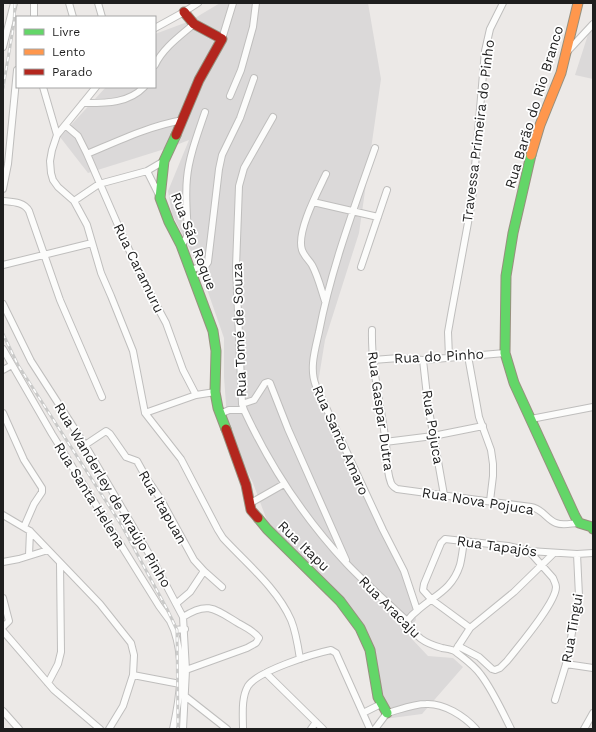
<svg xmlns="http://www.w3.org/2000/svg" width="596" height="732" font-family="'Work Sans',sans-serif">
	<style>
		.residential { fill: #dbd9d9 }
		.lines { fill: none; stroke-linecap: round; stroke-linejoin: round }
		.street-casing { stroke: #bfbebd; stroke-width: 8 }
		.fast-casing { stroke: #97907e; stroke-width: 11 }
		.slow-casing { stroke: #97907e; stroke-width: 11 }
		.jam-casing { stroke: #97907e; stroke-width: 11 }
		.street { stroke: #fcfcfb; stroke-width: 6 }
		.fast { stroke: #63d668; stroke-width: 9 }
		.slow { stroke: #ff974d; stroke-width: 9 }
		.jam { stroke: #b3261e; stroke-width: 9 }
		.rail-casing { stroke: #cacac9; stroke-width: 3 }
		.rail { stroke: #fff; stroke-width: 1.5; stroke-dasharray: 4.5; stroke-linecap: butt }
		.labels { text-anchor: middle; stroke-width: 3.5; stroke-linejoin: round; paint-order: stroke }
		.street-label { font-size: 14px; fill: #1e1e1e; stroke: #fff }
	</style>
	<rect width="100%" height="100%" fill="#ece9e7"/>
	<path class="residential" d="M220,3h148l13,76 -22,154 -34,107 -7,43 4,22 86,176 7,21 1,18 -7,8 2,10 17,18 25,2 10,9 -41,47 -38,5 -13,-63 -9,-20 -22,-30 -68,-72 -19,-51 -25,-51 -4,-55v-39l-24,-69 -28,-55 -4,-23 21,-51 -18,7 -83,26 -28,-36 46,-50h49v-53l35,-13z
		M593,19v60l-18,-4z"/>
	<g class="lines">
		<defs>
			<path id="street" d="M34,3v14
				M69,3l4,14
				M98,3l4,14
				M155,28l29,-16 14,-9
				M222,39l11,-36
				M3,47l11,-44
				M567,52l26,-28
				M155,65c8,-17 25,-29 39,-41
				M43,87l14,48
				M96,87l-39,48 -5,15 -2,11 1,12 2,7 5,7 16,14 13,24 14,48 10,23 22,55 12,62 36,46 37,71 5,8c23,25 54,50 68,82 5,12 7,26 9,39
				M230,96l11,-26 12,-43 3,-24
				M83,103c21,0 45,1 61,-16
				M273,117l-29,51 -5,18 -3,81 6,137 2,6c26,56 61,109 103,154 19,20 40,38 60,57 8,16 17,22 35,27 5,1 10,1 14,4 9,7 19,14 25,23 12,16 21,36 30,54
				M183,120c-34,6 -65,21 -96,34l37,85 22,47 20,37 17,47 13,25
				M65,125l13,11 9,18
				M375,148c-21,60 -44,121 -56,184 -4,18 -10,37 -3,54l67,144 21,41 13,39
				M147,171l13,26
				M3,189l5,-25 9,-94
				M3,201c10,1 21,1 26,10l31,89 42,97
				M74,201l25,-17 48,-13 17,-10
				M313,202l65,15
				M181,245l5,-6 2,-6c-1,-18 -3,-37 -1,-55 2,-22 11,-45 18,-66
				M3,265l89,-22
				M361,267l26,-77
				M190,270l16,-5 2,-3 11,-93 3,-14 18,-37 14,-40
				M325,301c-4,-12 -7,-25 -13,-36 -3,-5 -8,-9 -10,-15 -6,-18 16,-59 24,-76
				M3,304l28,57 54,84 70,119 28,53 3,53 -3,59
				M372,330c-1,38 9,75 14,113 1,13 0,27 5,40 1,3 3,4 6,6l134,18c12,2 15,12 25,16 7,3 16,0 23,0
				M3,349l49,85 107,172 11,15 4,9 11,-1
				M468,356l11,61 12,33 2,14v12l-3,25
				M449,357l-1,-25 3,-17 21,-114 13,-150 5,-22 13,-26
				M373,360l26,-2 24,2 82,-7
				M423,360l5,45 16,90
				M3,370l9,-5
				M242,404l12,-4 11,-17 3,-1 2,1 18,46 58,131
				M3,413l21,47 18,28v4l-8,12 -10,23
				M145,413l51,-18 19,-3
				M220,414l9,-4h15
				M531,419l62,-12
				M385,442l48,-6 50,-10
				M85,445l21,-14 4,3 16,23 11,4 10,18 13,19 34,62 10,11 18,16
				M249,504l35,-20
				M3,515l27,16 70,73 31,39 3,12 -1,20 -10,31 -14,23
				M29,555l1,-24
				M3,562l16,-3 29,-9
				M3,598l6,23 -6,6
				M177,603l13,-11 14,-21
				M183,617c25,-16 32,-8 55,6 7,4 16,8 21,15l-3,5 -9,5 -61,22
				M407,621c3,-4 7,-8 11,-11 17,-15 34,-20 42,-45 2,-8 3,-17 4,-25
				M470,628l-38,-28 -9,-10 1,-6 17,-41 4,-4 63,7 21,5 48,3 16,-1
				M3,631l51,59 46,39
				M458,646l21,11 13,12 3,1 5,-2 7,-7c11,-14 49,-58 49,-74 0,-3 -2,-6 -3,-9l-24,-27
				M457,648l13,-20 44,-36 40,-39
				M566,664l27,4
				M266,673l57,56
				M133,675l47,9
				M48,683l10,-19 3,-12 -1,-89
				M185,696l42,33
				M555,700l11,-36 13,-68 -2,-42
				M3,711l16,18
				M363,713l18,-9
				M173,729c7,-32 12,-67 1,-99
				M243,729c0,-14 -2,-31 5,-43 10,-15 64,-32 83,-36l5,3 34,76
				M311,729l5,-7
				M375,729l12,-16c12,-3 26,-9 39,-9 18,-1 38,12 50,25
				M584,729l9,-16"/>
			<path id="fast" d="M176,135l-12,26 -4,37 9,24 12,23 32,86 3,20 -1,41 3,16 8,21
				M531,155l-18,78 -7,43 -1,77 9,30 61,133 4,7 13,4 1,2
				M258,518l9,11 73,72 20,27 10,22 8,47 9,16"/>
			<path id="slow" d="M531,155l9,-30 21,-52 17,-70"/>
			<path id="jam" d="M176,135l23,-55 23,-41 -28,-15 -10,-12
				M226,429l20,56 5,25 7,8"/>
		</defs>
		<use href="#street" class="street-casing"/>
		<use href="#fast" class="fast-casing"/>
		<use href="#slow" class="slow-casing"/>
		<use href="#jam" class="jam-casing"/>
		<use href="#street" class="street"/>
		<use href="#fast" class="fast"/>
		<use href="#slow" class="slow"/>
		<use href="#jam" class="jam"/>
		<defs>
			<path id="rail" d="M3,88l11,-65 1,-20
				M3,334l15,31 104,161 45,83 10,21 1,99"/>
		</defs>
		<use href="#rail" class="rail-casing"/>
		<use href="#rail" class="rail"/>
	</g>
	<g class="labels">
		<g class="street-label">
			<text transform="translate(534 107) rotate(-73)" y="5">Rua Barão do Rio Branco</text>
			<text transform="translate(478 131) rotate(-83)" y="5">Travessa Primeira do Pinho</text>
			<text transform="translate(194 241) rotate(69)" y="5">Rua São Roque</text>
			<text transform="translate(139 268) rotate(64)" y="5">Rua Caramuru</text>
			<text transform="translate(239 330) rotate(-92)" y="5">Rua Tomé de Souza</text>
			<text transform="translate(439 356) rotate(-3)" y="5">Rua do Pinho</text>
			<text transform="translate(381 411) rotate(82)" y="5">Rua Gaspar Dutra</text>
			<text transform="translate(433 427) rotate(81)" y="5">Rua Pojuca</text>
			<text transform="translate(341 440) rotate(66)" y="5">Rua Santo Amaro</text>
			<text transform="translate(90 495) rotate(58)" y="5">Rua Santa Helena</text>
			<text transform="translate(113 495) rotate(59)" y="5">Rua Wanderley de Araújo Pinho</text>
			<text transform="translate(478 501) rotate(9)" y="5">Rua Nova Pojuca</text>
			<text transform="translate(163 507) rotate(60)" y="5">Rua Itapuan</text>
			<text transform="translate(304 546) rotate(44)" y="5">Rua Itapu</text>
			<text transform="translate(497 546) rotate(8)" y="5">Rua Tapajós</text>
			<text transform="translate(390 607) rotate(45)" y="5">Rua Aracaju</text>
			<text transform="translate(572 628) rotate(-80)" y="5">Rua Tingui</text>
		</g>
	</g>
	<rect width="596" height="732" fill="none" stroke="#1e1e1e" stroke-width="8"/>
	<rect x="16" y="16" width="140" height="72" fill="#ffffff" stroke="#a5a5a5"/>
	<rect x="24" y="29" width="20" height="6" fill="#63d668" stroke="#a5a5a5"/>
	<text x="52" y="36" font-size="12" fill="#1e1e1e">Livre</text>
	<rect x="24" y="49" width="20" height="6" fill="#ff974d" stroke="#a5a5a5"/>
	<text x="52" y="56" font-size="12" fill="#1e1e1e">Lento</text>
	<rect x="24" y="69" width="20" height="6" fill="#b3261e" stroke="#a5a5a5"/>
	<text x="52" y="76" font-size="12" fill="#1e1e1e">Parado</text>
</svg>
